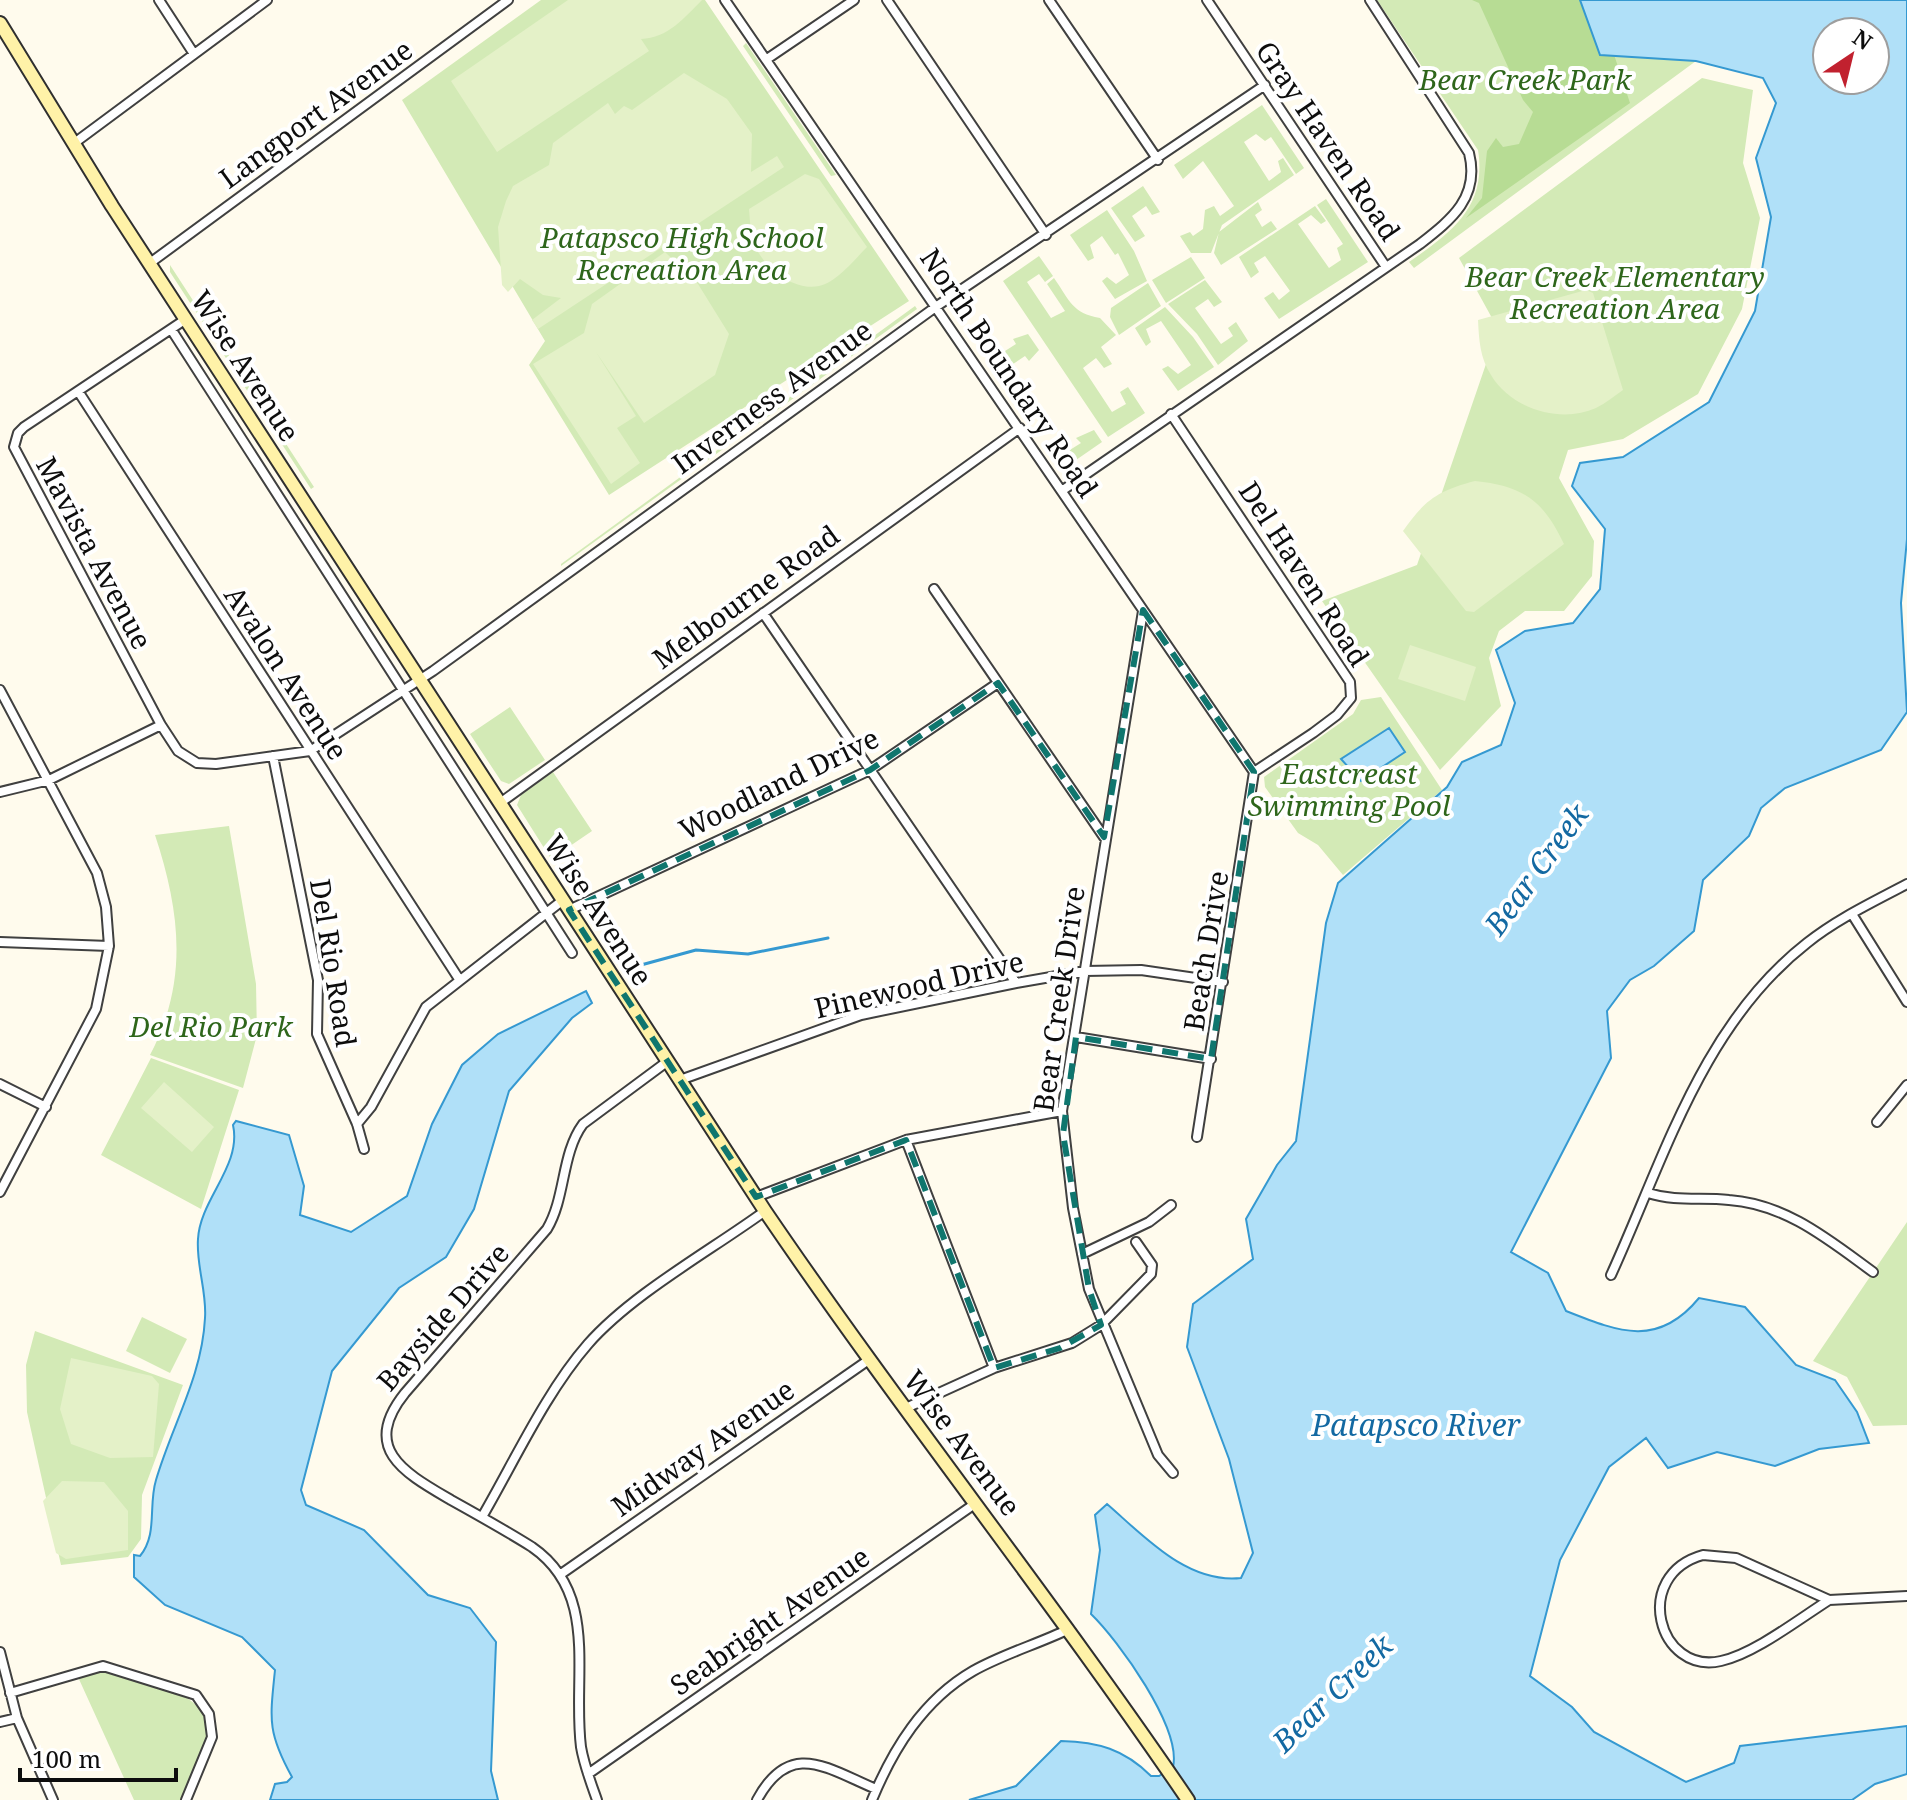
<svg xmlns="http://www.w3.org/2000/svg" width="1907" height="1800" font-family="'Noto Serif',serif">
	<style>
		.green { fill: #d3eab6 }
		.forest { fill: #b7dc94 }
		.pitch { fill: #e4f1c8 }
		.water { fill: #b0e0f8; stroke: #3599d1; stroke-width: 2; fill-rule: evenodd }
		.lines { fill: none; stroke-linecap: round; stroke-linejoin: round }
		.stream { stroke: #3599d1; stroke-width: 3 }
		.street-casing { stroke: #404040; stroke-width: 12 }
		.secondary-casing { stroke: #2f2f2f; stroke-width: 16 }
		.street { stroke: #fff; stroke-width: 8 }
		.secondary { stroke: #fff2a8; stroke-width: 12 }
		.marked { fill: none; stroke: #0f766e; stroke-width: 6; stroke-dasharray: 16 10; stroke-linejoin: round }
		.labels { text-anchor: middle; stroke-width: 8; stroke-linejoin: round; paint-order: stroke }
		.park-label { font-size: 28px; font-style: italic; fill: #2e661b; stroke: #fff }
		.street-label { font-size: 28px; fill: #0d0d0d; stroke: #fff }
		.water-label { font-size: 30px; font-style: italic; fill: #1369a2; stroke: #fff }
	</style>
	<rect width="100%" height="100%" fill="#fffbed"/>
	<path class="green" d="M541,0h164l204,301 -300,194 -80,-130 16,-24 -143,-241z
		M1377,0h203l20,55 96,6 -282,207 -5,-6c43,-30 78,-55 69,-112z
		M746,43l90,132 -5,1 -88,-130z
		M1702,78l51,12 -10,73 17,55 -18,91 -44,85 -75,45 -55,11 -9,28 35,63 -2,35 -28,35h-39l-26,20 -10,27 12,48 -61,64 -118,-169 95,-36 81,-236 -39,-71z
		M1262,105l42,63 -8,6 -25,-37 -6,4 -9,-7 -12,8 25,39 12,-9 -3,-11 5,-3 11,17 -72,50 -11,28h-20l-11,-17 10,-4 3,4 10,-7 2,-19 9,-4 6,10 14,-10 -31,-45 -20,18 -9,-14z
		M1143,186l17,26 -8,3 -6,-9 -14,10 13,20 -10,6 -24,-34z
		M1326,199l42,63 -89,57 -15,-21 9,-6 6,8 11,-9 -25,-35 -11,7 5,9 -8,6 -12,-21 76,-51 11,15 -5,3 -10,-9 -13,9 31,44 12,-8 -4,-12 6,-4 -26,-39z
		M1258,202l4,8 -7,5 7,12 9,-6 6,8 -56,36 -7,-12 5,-21z
		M1107,210l27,41 13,30 -32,18 -13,-18 5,-4 9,7 13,-9 -11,-22 -3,2 -13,-19 -12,9 4,13 -6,3 -18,-26z
		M1039,256l14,20 -8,6 -6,-8 -12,8 24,36 14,-7 -18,-27 7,-6c16,23 18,35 46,40l16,17 -15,12 11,17 -8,4 -8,-10 -13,10 29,44 14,-8 -6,-12 8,-5 17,26 -37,24 -105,-156z
		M1191,257l14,21 -39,25 -14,-23z
		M170,265l144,222 -3,2 -141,-217z
		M1205,280l17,22 -8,5 -6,-8 -13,9 26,36 12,-8 -5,-8 8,-6 12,19 -30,24 -21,-31 -29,-30z
		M1148,283l13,23 -42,29 -9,-18 1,-9z
		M915,306l2,3 -356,257v-2z
		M1165,307l28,30 21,30 -36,24 -16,-22 6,-3 10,8 13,-9 -30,-44 -15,8 5,13 -5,4 -11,-18z
		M1028,334l11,16 -10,11 -4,-5 -18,12 1,7 -7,4 -15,-21 5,-4 3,4 22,-14 -3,-5z
		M1094,430l8,12 -39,27 -11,-15 10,-5 3,4 16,-10 -5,-5z
		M1381,697l61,93 -99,85 -25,-30 -20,-12 -33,-46 -1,-10 89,-63 8,-14z
		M510,707l35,53 -36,24 -8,-3 -31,-47z
		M553,772l39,59 -41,28 -34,-54 4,-10z
		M229,826l27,158 1,51 -14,53 -93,-33c39,-74 30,-144 5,-220z
		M151,1058l88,32 -38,119 -100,-54z
		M1907,1222v203l-34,1 -26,-49 -34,-16z
		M142,1317l45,22 -17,34 -44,-22z
		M35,1331l148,54 -41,110 -1,44 -13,18 -67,8 -34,-153 -1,-47z
		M108,1671c34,8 113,23 100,72 -5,19 -19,39 -28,57h-46l-56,-123z"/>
	<path class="forest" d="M1472,0h124l34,103 -164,115 16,-20 5,-47 9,-13 7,9 16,-3 14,-32 -10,-12 -44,-97z"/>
	<path class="pitch" d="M568,0h134c-18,18 -34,38 -61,39l8,12 -152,101 -46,-71z
		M684,73l43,26 25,35 -1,38 26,-16 7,11 -246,162 -6,-9 29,-22 -18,-3 -23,-16 -12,13 -6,-7 -4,-58 8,-26 7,-15 36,-21 4,-22 55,-40 7,11 9,-8 8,4z
		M805,174l14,5 48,68c-13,13 -30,35 -48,39 -26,6 -60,-22 -66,-46 -3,-10 -3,-21 -4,-31z
		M665,252l33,32 31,50 -14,41 -71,48 -48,-71 40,64 -19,12 23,35 -29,21 -78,-120 51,-31 8,-29z
		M1586,290l7,3 30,97c-9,6 -17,13 -27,18 -35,16 -85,1 -105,-33 -11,-17 -12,-35 -13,-55z
		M1475,481c48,5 68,19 89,63l-90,68 -8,-1 -63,-80c22,-31 34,-40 72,-50z
		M1410,645l66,22 -11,34 -67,-22z
		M164,1082l50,45 -22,25 -51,-44z
		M71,1358l81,18 7,8 -6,73 -43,1 -39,-14 -11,-35z
		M62,1481l42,1 24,29v39l-62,9 -10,-6 -13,-52z"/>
	<path class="water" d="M1580,0h327v539l-6,64 6,109 -26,38 -96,38 -24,20 -12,28 -46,44 -9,51 -40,35 -24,14 -23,31 4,47 -100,194 37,21 18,38c53,21 92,37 133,-13l46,9 51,58 39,15 22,32 12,31 -50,6 -44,17 -58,-14 -49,16 -22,-30 -37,29 -49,93 -30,116 42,31 22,25 92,50 48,-19 6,-17 167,-20v48l-32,10 -23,16h-883l47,-14 45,-45c37,1 63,8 90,35h8l14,-9c9,-39 -55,-127 -82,-153l9,-64 -5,-35 12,-11c37,32 80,80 134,74l12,-25 -24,-94 -42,-112 6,-43 60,-45 -7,-40 31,-54 19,-24 30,-218 12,-40 109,-96 15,-25 39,-17 14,-42 -19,-53 29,-19 48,-8 27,-34 5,-60 -33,-43 8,-23 43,-6 86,-55 46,-91 16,-94 -15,-59 20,-55 -13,-25 -67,-17 -96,-6zM1827,32h48v48h-48z
		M1389,728l16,24 -44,29 -20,-22z
		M586,991l6,12 -20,15 -63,73 -35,118 -28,48 -47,31 -67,83 -31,119 5,15 58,25 64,65 42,13 26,34 -5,129 7,29h-228l5,-16 12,-2 5,-5c-25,-45 -22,-58 -17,-107l-33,-33 -77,-32 -31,-28v-22l6,1c18,-22 8,-50 16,-76 16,-55 46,-103 49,-162 2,-26 -9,-53 -7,-79 2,-40 44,-73 35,-114l3,-4 53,14 15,51 -4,29 51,17 56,-36 25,-72 30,-59 36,-31z"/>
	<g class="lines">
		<path class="stream" d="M630,968l66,-18 52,4 80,-16"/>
		<defs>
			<path id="street" d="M159,0l35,54
				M725,0l529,772
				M887,0l159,235
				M1049,0l109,160
				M1207,0l179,267
				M767,59l87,-59
				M73,144l194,-144
				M150,263l358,-263
				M186,319l-162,108 -6,6 -4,14 147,278 17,26 19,12 19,1 94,-13 123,-80 504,-365 328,-221
				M171,329l401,624
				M78,391l381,588
				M1171,414l179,268 1,16 -14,17 -24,18 -59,39
				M1063,490l357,-246c32,-25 60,-47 49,-91l-99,-153
				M934,589l170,248
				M1143,611l-81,500 11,97 16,81 69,166 15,18
				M763,613l253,370
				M0,690l97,183 9,34 3,39 -13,63 -96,183
				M273,756l45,224 -1,54 40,90 7,25
				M0,792l49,-12 112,-55
				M500,803l520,-375
				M569,910l301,-140 128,-87
				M1852,914l55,88
				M0,942l109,4
				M1076,1037l135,22
				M680,1080l181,-65 155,-32 69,-12 56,-1 82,12
				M0,1084l46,23
				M1877,1122l30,-37
				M357,1124l14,-17 55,-100 137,-107
				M1197,1137l57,-365
				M906,1140l88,228
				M1648,1193c28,9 53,4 81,7 57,4 100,40 144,72
				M756,1197l150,-57 156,-29
				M1082,1254l67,-32 22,-17
				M1611,1275c53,-116 91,-250 196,-332 30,-24 66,-41 100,-59
				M906,1408l88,-40 78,-25 29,-18 50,-51 1,-9 -16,-23
				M482,1517c32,-55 64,-125 106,-173 44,-50 122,-93 177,-133
				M1703,1555l33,3 93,42c-30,19 -75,54 -108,61 -63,14 -90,-86 -18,-106z
				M561,1574l309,-215
				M1829,1600l78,-4
				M0,1652l17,66 36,82
				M10,1693l93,-27 93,29 13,19 3,23 -26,63
				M0,1722l17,-4
				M588,1774l388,-271
				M597,1800c-6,-17 -13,-35 -16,-53 -9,-71 19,-153 -49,-200 -27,-17 -54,-32 -81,-47 -46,-27 -91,-51 -46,-107l142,-164c19,-32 14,-75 36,-105l85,-63
				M757,1800c33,-61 69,-32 119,-11
				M872,1800c21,-51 51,-100 101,-129 30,-17 65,-27 96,-42"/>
			<path id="secondary" d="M0,23l112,183 653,1005c136,200 287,389 423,589"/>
		</defs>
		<use href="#street" class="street-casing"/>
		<use href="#secondary" class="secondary-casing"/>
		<use href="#street" class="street"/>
		<use href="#secondary" class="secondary"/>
	</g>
	<path class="marked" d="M1143,610l111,162 -43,287 -135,-22 -13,97 26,155 12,36 -41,23 -66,20 -88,-228 -150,57 -187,-287 301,-140 128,-87 106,154z"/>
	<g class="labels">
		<g class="park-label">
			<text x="1525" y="90">Bear Creek Park</text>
			<text x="682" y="248">Patapsco High School<tspan x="682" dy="32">Recreation Area</tspan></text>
			<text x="1615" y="287">Bear Creek Elementary<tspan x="1615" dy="32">Recreation Area</tspan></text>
			<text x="1349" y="784">Eastcreast<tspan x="1349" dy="32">Swimming Pool</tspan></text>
			<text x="211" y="1037">Del Rio Park</text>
		</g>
		<g class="street-label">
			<text transform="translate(316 114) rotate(-36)" y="10">Langport Avenue</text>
			<text transform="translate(1328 141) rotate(56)" y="10">Gray Haven Road</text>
			<text transform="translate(245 366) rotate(57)" y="10">Wise Avenue</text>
			<text transform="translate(1009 373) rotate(56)" y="10">North Boundary Road</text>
			<text transform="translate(772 397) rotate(-36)" y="10">Inverness Avenue</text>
			<text transform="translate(94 553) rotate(62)" y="10">Mavista Avenue</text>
			<text transform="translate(1304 574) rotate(57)" y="10">Del Haven Road</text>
			<text transform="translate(746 597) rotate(-36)" y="10">Melbourne Road</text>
			<text transform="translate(286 673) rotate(57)" y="10">Avalon Avenue</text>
			<text transform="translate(779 784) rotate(-26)" y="10">Woodland Drive</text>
			<text transform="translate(598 910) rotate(57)" y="10">Wise Avenue</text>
			<text transform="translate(1206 951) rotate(-81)" y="10">Beach Drive</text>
			<text transform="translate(333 963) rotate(81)" y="10">Del Rio Road</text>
			<text transform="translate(919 985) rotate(-13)" y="10">Pinewood Drive</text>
			<text transform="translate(1059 999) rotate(-82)" y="10">Bear Creek Drive</text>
			<text transform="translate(443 1317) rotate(-49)" y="10">Bayside Drive</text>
			<text transform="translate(962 1443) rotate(53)" y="10">Wise Avenue</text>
			<text transform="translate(703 1448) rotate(-35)" y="10">Midway Avenue</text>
			<text transform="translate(770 1621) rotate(-35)" y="10">Seabright Avenue</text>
		</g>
		<g class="water-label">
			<text transform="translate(1537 870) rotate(-54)" y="10">Bear Creek</text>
			<text x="1416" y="1436">Patapsco River</text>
			<text transform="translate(1333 1694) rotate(-44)" y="10">Bear Creek</text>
		</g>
	</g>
	<g transform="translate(1851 56) rotate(35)"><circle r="38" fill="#ffffff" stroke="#9e9e9e" stroke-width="2"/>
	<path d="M0-6L14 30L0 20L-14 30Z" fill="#c1212f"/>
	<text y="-12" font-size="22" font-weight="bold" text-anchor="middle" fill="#0d0d0d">N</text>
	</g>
	<path d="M20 1768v12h156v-12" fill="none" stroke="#0d0d0d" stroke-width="4"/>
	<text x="32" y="1768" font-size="24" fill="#0d0d0d" stroke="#ffffff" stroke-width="6" paint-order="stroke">100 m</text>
</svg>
